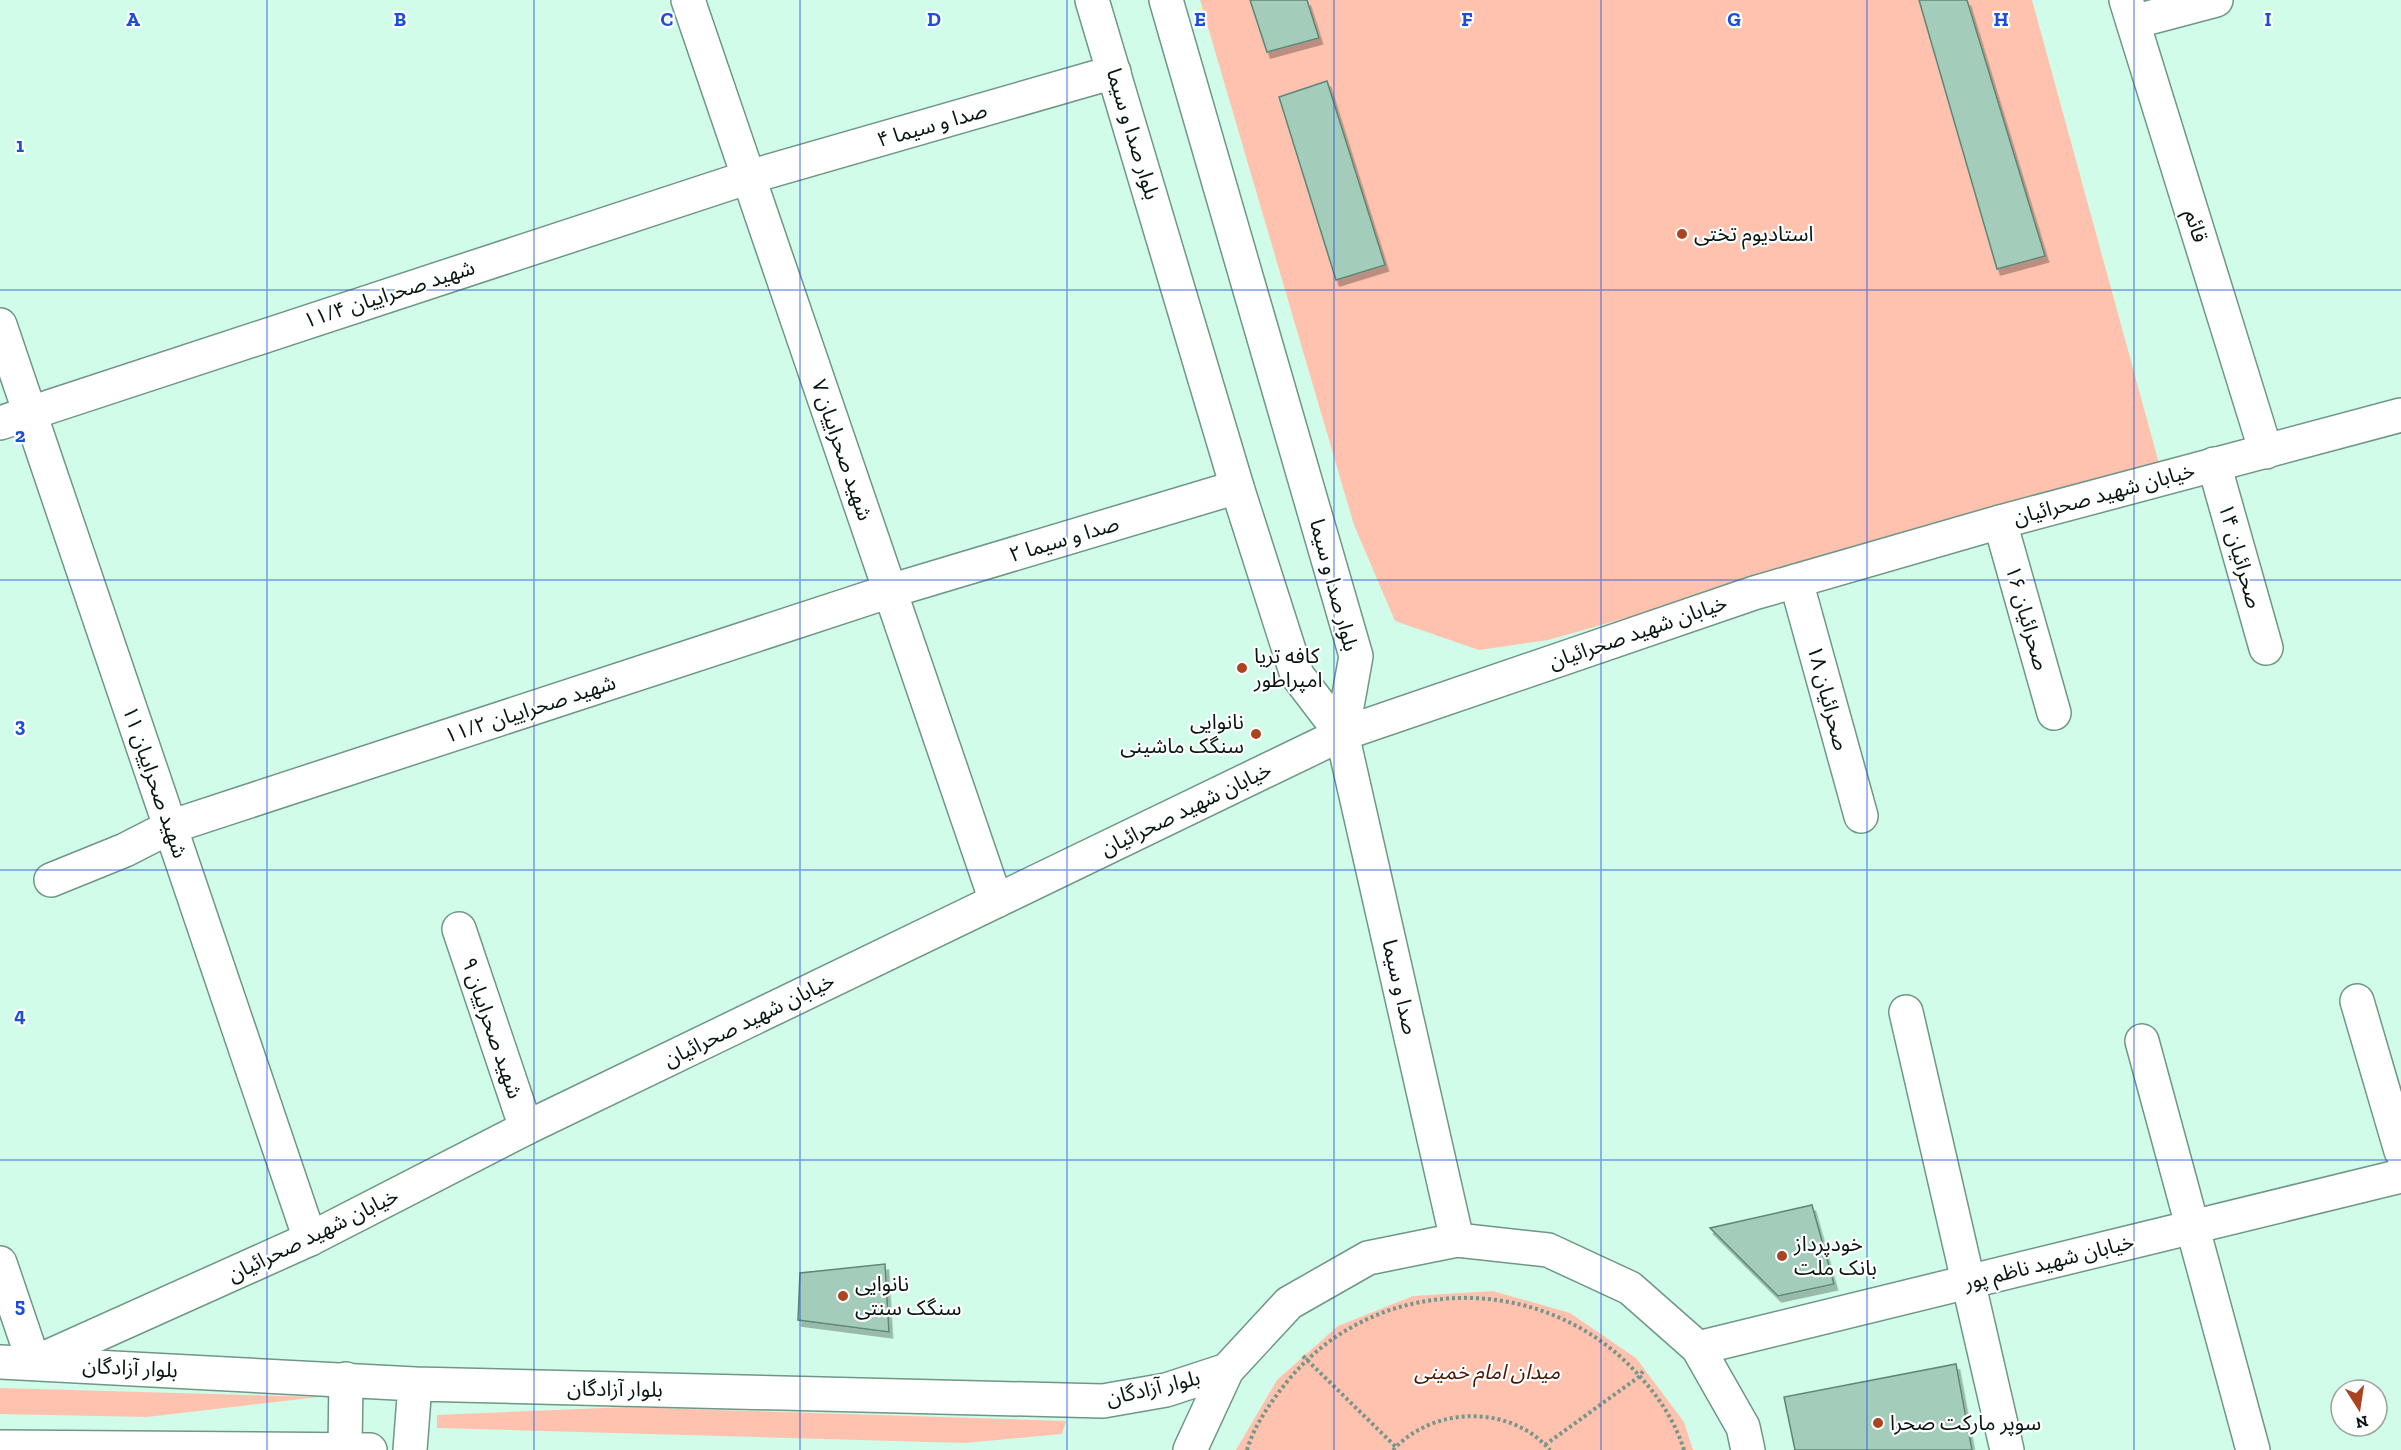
<svg xmlns="http://www.w3.org/2000/svg" width="2401" height="1450" font-family="'Zilla Slab','Noto Sans Arabic',serif">
	<style>
		.green { fill: #fec2ae }
		.building { fill: #a3ccbb; stroke: #5f8676; stroke-width: 1.5; filter: url(#shadow) }
		.lines { fill: none; stroke-linecap: round; stroke-linejoin: round }
		.street-casing { stroke: #6f9686; stroke-width: 36 }
		.secondary-casing { stroke: #6f9686; stroke-width: 36 }
		.primary-casing { stroke: #6f9686; stroke-width: 36 }
		.path { stroke: #779588; stroke-width: 4; stroke-dasharray: 3 3; stroke-linecap: butt }
		.street { stroke: #fff; stroke-width: 33 }
		.secondary { stroke: #fff; stroke-width: 33 }
		.primary { stroke: #fff; stroke-width: 33 }
		.grid { fill: none; stroke: #1d4ed8; stroke-width: 1.5; stroke-opacity: 0.55 }
		.poi-dot { fill: #ab4420; stroke: #fff; stroke-width: 2 }
		.labels { text-anchor: middle; stroke-width: 4.5; stroke-linejoin: round; paint-order: stroke }
		.street-label { font-size: 21px; fill: #071610; stroke: #fff }
		.poi-label { font-size: 21px; fill: #071610; stroke: #fff; text-anchor: start }
		.park-label { font-size: 21px; font-style: italic; fill: #4c1502; stroke: #fff }
		.grid-label { font-size: 20px; text-anchor: middle; font-weight: bold; fill: #1d4ed8; stroke: #fff; stroke-width: 4.5; stroke-linejoin: round; paint-order: stroke }
	</style>
	<defs>
		<filter id="shadow"><feDropShadow dx="3.5" dy="6" stdDeviation="0" flood-color="#0004"/></filter>
	</defs>
	<rect width="100%" height="100%" fill="#d1fce9"/>
	<path class="green" d="M1200,0h832l128,467 -612,173 -69,10 -84,-29 -41,-96z
		M1493,1291l77,22 66,45 48,64 9,28h-457l41,-70 61,-54 75,-30z
		M0,1388l319,9 -172,20 -147,-3z
		M625,1407l441,14 -4,13 -97,9 -528,-15v-13z"/>
	<path class="building" d="M1250,0h57l12,38 -52,14z
		M1919,0h48l78,256 -48,13z
		M1327,81l58,184 -49,15 -57,-183z
		M1812,1205l22,79 -56,12 -68,-68z
		M885,1264l4,68 -91,-12 2,-47z
		M1956,1364l16,86h-177l-11,-53z"/>
	<g class="lines">
		<defs>
			<path id="street" d="M688,0l308,901
				M2133,22l83,-22
				M0,325l310,914
				M0,423l749,-246 365,-105
				M2214,464l52,184
				M2000,522l54,191
				M1796,581l65,235
				M51,880l74,-30 45,-23 720,-236 347,-104
				M459,929l67,199
				M2357,1001l44,150
				M1906,1012l101,438
				M2142,1041l111,409
				M0,1263l34,100"/>
			<path id="secondary" d="M1092,0l145,487 60,188 45,59
				M1166,0l190,656 -14,78 115,506
				M2126,0l140,452
				M1698,1348l703,-172
				M34,1363l276,-124 216,-111 816,-394 412,-141 246,-71 401,-107"/>
			<path id="primary" d="M0,1362l415,22 688,17 63,-11 61,-20
				M0,1447l370,3
				M345,1449l1,-70
				M410,1450l5,-66
				M1190,1450l37,-80 62,-67 79,-45 89,-18 91,10 82,38 68,60 45,79 5,23"/>
		</defs>
		<use href="#street" class="street-casing"/>
		<use href="#secondary" class="secondary-casing"/>
		<use href="#primary" class="primary-casing"/>
		<path class="path" d="M1303,1356l93,91
			M1545,1445l95,-69 4,-7
			M1247,1450c7,-24 23,-47 39,-67 90,-113 264,-113 357,-3 18,20 33,44 41,70
			M1393,1450c40,-44 117,-46 157,0"/>
		<use href="#street" class="street"/>
		<use href="#secondary" class="secondary"/>
		<use href="#primary" class="primary"/>
	</g>
	<path class="grid" d="M267,0v1450M534,0v1450M800,0v1450M1067,0v1450M1334,0v1450M1601,0v1450M1867,0v1450M2134,0v1450M0,290h2401M0,580h2401M0,870h2401M0,1160h2401"/>
	<g class="poi-dot">
		<circle cx="1682" cy="234" r="6"/>
		<circle cx="1242" cy="668" r="6"/>
		<circle cx="1256" cy="734" r="6"/>
		<circle cx="1782" cy="1256" r="6"/>
		<circle cx="843" cy="1296" r="6"/>
		<circle cx="1878" cy="1423" r="6"/>
	</g>
	<g class="labels">
		<g class="street-label">
			<text transform="translate(932 125) rotate(-16)" y="7">صدا و سیما ۴</text>
			<text transform="translate(1133 134) rotate(73)" y="7">بلوار صدا و سیما</text>
			<text transform="translate(2196 226) rotate(73)" y="7">قائم</text>
			<text transform="translate(389 294) rotate(-18)" y="7">شهید صحراییان ۱۱/۴</text>
			<text transform="translate(842 450) rotate(71)" y="7">شهید صحراییان ۷</text>
			<text transform="translate(2104 494) rotate(-15)" y="7">خیابان شهید صحرائیان</text>
			<text transform="translate(1064 539) rotate(-17)" y="7">صدا و سیما ۲</text>
			<text transform="translate(2240 556) rotate(74)" y="7">صحرائیان ۱۴</text>
			<text transform="translate(1334 585) rotate(75)" y="7">بلوار صدا و سیما</text>
			<text transform="translate(2027 618) rotate(74)" y="7">صحرائیان ۱۶</text>
			<text transform="translate(1638 632) rotate(-19)" y="7">خیابان شهید صحرائیان</text>
			<text transform="translate(1828 698) rotate(75)" y="7">صحرائیان ۱۸</text>
			<text transform="translate(530 709) rotate(-18)" y="7">شهید صحراییان ۱۱/۲</text>
			<text transform="translate(155 782) rotate(71)" y="7">شهید صحراییان ۱۱</text>
			<text transform="translate(1186 809) rotate(-26)" y="7">خیابان شهید صحرائیان</text>
			<text transform="translate(1400 987) rotate(77)" y="7">صدا و سیما</text>
			<text transform="translate(749 1020) rotate(-26)" y="7">خیابان شهید صحرائیان</text>
			<text transform="translate(492 1028) rotate(71)" y="7">شهید صحراییان ۹</text>
			<text transform="translate(313 1235) rotate(-26)" y="7">خیابان شهید صحرائیان</text>
			<text transform="translate(2049 1262) rotate(-14)" y="7">خیابان شهید ناظم پور</text>
			<text transform="translate(130 1368) rotate(3)" y="7">بلوار آزادگان</text>
			<text transform="translate(1153 1388) rotate(-13)" y="7">بلوار آزادگان</text>
			<text transform="translate(615 1389) rotate(1)" y="7">بلوار آزادگان</text>
		</g>
		<g class="poi-label">
			<text x="1694" y="241">استادیوم تختی</text>
			<text x="1254" y="663">کافه تریا<tspan x="1254" dy="24">امپراطور</tspan></text>
			<text x="1244" y="729" text-anchor="end">نانوایی<tspan x="1244" dy="24">سنگک ماشینی</tspan></text>
			<text x="1794" y="1251">خودپرداز<tspan x="1794" dy="24">بانک ملت</tspan></text>
			<text x="855" y="1291">نانوایی<tspan x="855" dy="24">سنگک سنتی</tspan></text>
			<text x="1890" y="1430">سوپر مارکت صحرا</text>
		</g>
		<g class="park-label">
			<text x="1487" y="1379">میدان امام خمینی</text>
		</g>
	</g>
	<g class="grid-label">
		<text x="133" y="26">A</text>
		<text x="400" y="26">B</text>
		<text x="667" y="26">C</text>
		<text x="934" y="26">D</text>
		<text x="1200" y="26">E</text>
		<text x="1467" y="26">F</text>
		<text x="1734" y="26">G</text>
		<text x="2001" y="26">H</text>
		<text x="2268" y="26">I</text>
		<text x="20" y="152">1</text>
		<text x="20" y="442">2</text>
		<text x="20" y="732">3</text>
		<text x="20" y="1022">4</text>
		<text x="20" y="1312">5</text>
	</g>
	<g transform="translate(2359 1408) rotate(168)"><circle r="28" fill="#ffffff" stroke="#9ca29f" stroke-width="1.5"/>
	<path d="M0-4.5L10 22L0 15L-10 22Z" fill="#ab4420"/>
	<text y="-9" font-size="16" font-weight="bold" text-anchor="middle" fill="#071610">N</text>
	</g>
</svg>
